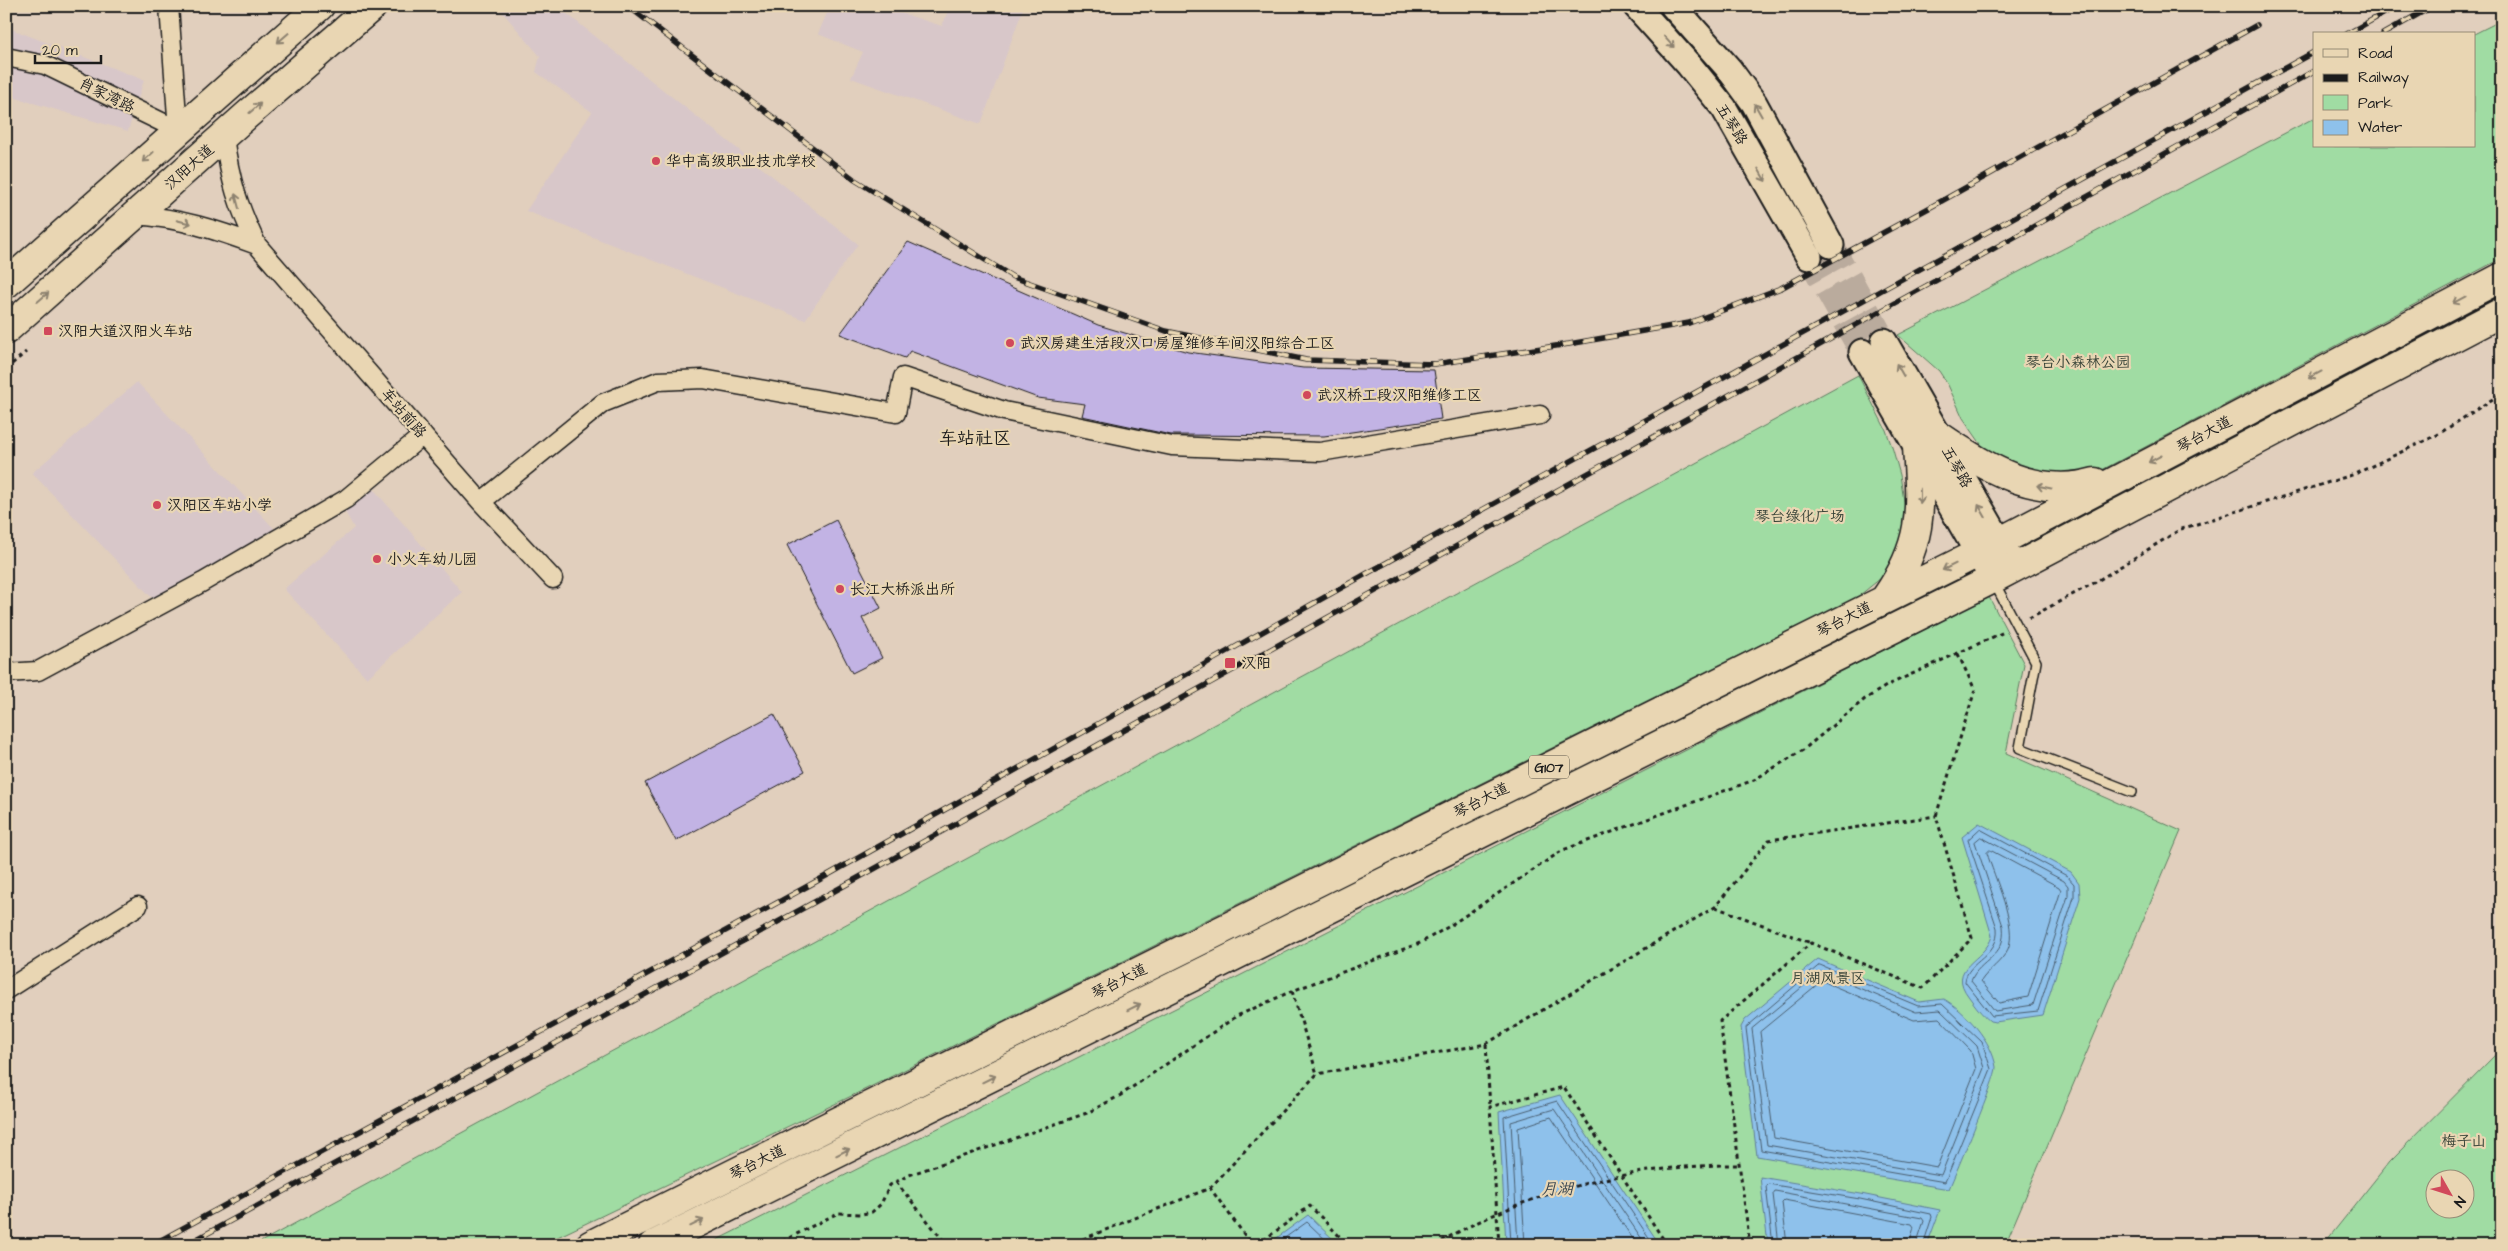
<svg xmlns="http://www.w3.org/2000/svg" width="2508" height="1251" font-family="'Architects Daughter','LXGW WenKai TC',sans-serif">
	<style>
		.built { fill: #d8c7c9 }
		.green { fill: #a0dca3; stroke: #5e7c60; fill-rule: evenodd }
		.water { fill: #8ec1eb; stroke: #607f98 }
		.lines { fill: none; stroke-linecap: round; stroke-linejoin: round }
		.shore { stroke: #4a5e6f; stroke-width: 1 }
		.building { fill: #c2b3e4; stroke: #1c1c1c }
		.secondary-tunnel { stroke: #baab9d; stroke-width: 25; stroke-dasharray: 25 12; stroke-linecap: butt }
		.service-casing { stroke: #1c1c1c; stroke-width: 12 }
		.minor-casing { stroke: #1c1c1c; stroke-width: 21 }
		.secondary-casing { stroke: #1c1c1c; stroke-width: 29 }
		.primary-casing { stroke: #1c1c1c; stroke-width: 31 }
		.trunk-casing { stroke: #1c1c1c; stroke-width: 31 }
		.path { stroke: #1c1c1c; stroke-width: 3; stroke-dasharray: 4 4; stroke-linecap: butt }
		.service { stroke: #e9d6b3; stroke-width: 9 }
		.minor { stroke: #e9d6b3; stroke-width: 18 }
		.secondary { stroke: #e9d6b3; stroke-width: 25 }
		.primary { stroke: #e9d6b3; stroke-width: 28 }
		.trunk { stroke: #e9d6b3; stroke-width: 28 }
		.rail-casing { stroke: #1c1c1c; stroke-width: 5.5 }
		.rail { stroke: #e9d6b3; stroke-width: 4; stroke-dasharray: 11; stroke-linecap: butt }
		.oneway { stroke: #8d826f }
		.poi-dot { fill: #d1495b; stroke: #e9d6b3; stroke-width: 2 }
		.labels { text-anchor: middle; stroke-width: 4.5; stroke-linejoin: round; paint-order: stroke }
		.shield { fill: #e9d6b3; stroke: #5a5449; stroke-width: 1 }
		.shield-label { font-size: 14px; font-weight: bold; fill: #1c1c1c }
		.street-label { font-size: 15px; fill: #1c1c1c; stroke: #e9d6b3 }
		.poi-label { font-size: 15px; fill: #1c1c1c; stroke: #e9d6b3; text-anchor: start }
		.park-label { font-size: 15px; fill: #364237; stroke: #e9d6b3 }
		.water-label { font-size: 16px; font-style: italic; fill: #384550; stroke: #e9d6b3 }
		.quarter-label { font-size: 18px; fill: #1c1c1c; stroke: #e9d6b3 }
	</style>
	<rect width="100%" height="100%" fill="#e1cfbd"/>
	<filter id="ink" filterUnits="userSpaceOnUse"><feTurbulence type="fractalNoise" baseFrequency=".02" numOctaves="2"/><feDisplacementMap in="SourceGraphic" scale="10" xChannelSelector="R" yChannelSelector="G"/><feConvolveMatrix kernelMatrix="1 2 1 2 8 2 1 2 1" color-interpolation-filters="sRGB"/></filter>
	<g filter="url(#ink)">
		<path class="built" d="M497,6h60l301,238 -53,76 -279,-109 66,-99 -56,-40 4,-16z
			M830,6h70l-2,6 44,14 8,-20h74l-43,118 -130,-46 12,-26 -45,-18z
			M6,27l138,53 -16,51 -122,-36z
			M137,382l145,155 -123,68 -127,-132z
			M371,486l91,106 -95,86 -83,-89 70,-61 -10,-18z"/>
		<path class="green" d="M2502,20v238l-402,213 -56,5 -51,-21 -10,-8 -20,-29 -15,-33 -9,-14 -41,-36 416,-217v28h160v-112z
			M1858,375l28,55 7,20 7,25 6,39v17l-20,43 -26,21 -994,494 -325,156h-286z
			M1989,597l35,67 -18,89 175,78 -176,414h-1298z
			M2502,1048v197h-179l67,-84zM2466,1178v30h-30v-30z"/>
		<path class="water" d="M1979,823l92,49 8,11 1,15 -37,117 -48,7 -5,-1c-9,-7 -15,-16 -21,-24 -24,-31 16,-35 23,-61l-30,-99z
			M1818,959l101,43 25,-3c22,13 48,42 52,68 1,10 -40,105 -47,122l-192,-33 -16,-129 4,-7z
			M1560,1095l100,150h-154l-7,-133z
			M1760,1177l101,17 79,16 -13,35h-159z
			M1308,1215l31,30h-72z"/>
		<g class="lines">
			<path class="shore" d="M1980,829l87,47 7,8v13l-36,114 -46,5 -27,-34c1,-21 35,-25 32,-54l-29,-88z
				M1981,837l83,44 4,5v10l-35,109 -38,6 -24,-30c8,-22 36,-23 32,-55l-28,-84z
				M1990,850l69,37 2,3 -33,107 -29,6 -18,-22c7,-11 21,-19 27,-32 10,-23 -14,-72 -21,-96z
				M1820,965l98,41 24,-2 40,38 9,27 -46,113 -184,-32 -15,-122z
				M1821,972l95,40 24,-2 37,36 7,22 -43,107 -174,-30 -15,-116z
				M1822,981l92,39 25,-2 32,33 5,18 -39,98 -163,-29 -14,-106z
				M1275,1245l32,-23 24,23
				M1511,1245l-7,-128 53,-16 97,144
				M1518,1245l-7,-123 43,-13 92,136
				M1525,1245l-7,-117 33,-11 86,128
				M1773,1245l-7,-59 2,-2 92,15 71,15 1,3 -9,28
				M1779,1245l-6,-51 2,-3 147,27 2,3 -8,24
				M1787,1245l-5,-43 2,-2 128,24 2,3 -5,18"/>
		</g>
		<path class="building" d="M908,242l190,83 90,27 115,16 131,2 7,49 -117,17 -153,-1 -89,-19 3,-12 -47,-6 -128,-47 -5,7 -65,-24z
			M836,520l45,88 -19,10 20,40 -30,15 -65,-128z
			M774,714l31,57 -129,70 -31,-58z"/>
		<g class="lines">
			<path class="secondary-tunnel" d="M1831,245l53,96
				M1809,257l53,95"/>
			<defs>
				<path id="service" d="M1994,582l42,80 -16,86 112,44"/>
				<path id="minor" d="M6,57l39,8 133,65 -9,-124
					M224,137c6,43 14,69 33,108l224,257 72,77
					M136,215c43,3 81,15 121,30
					M481,502l122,-99 55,-22 45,-2 193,34 7,-36 101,34 168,35 148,6 220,-37
					M6,673l32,-2 165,-89 143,-83 77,-64
					M6,990l132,-84"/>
				<path id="secondary" d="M1636,6l53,59 35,43 85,149
					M1673,6l56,63 25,34 77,142
					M1884,341l131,227
					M1862,352l131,227"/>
				<path id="primary" d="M6,284l314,-278
					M6,330l241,-215 126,-109"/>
				<path id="trunk" d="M1938,435c48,33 98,64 157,47
					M1886,597c38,-54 35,-87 31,-150
					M590,1245l1388,-692 524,-276
					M653,1245l1340,-666 509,-267"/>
			</defs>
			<use href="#service" class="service-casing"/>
			<use href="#minor" class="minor-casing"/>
			<use href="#secondary" class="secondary-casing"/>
			<use href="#primary" class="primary-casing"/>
			<use href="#trunk" class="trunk-casing"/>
			<path class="path" d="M6,369l20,-17
				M2029,618l65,-35 87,-54 174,-55 82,-39 65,-42
				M1715,907l96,36
				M1292,991l25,83
				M1486,1044l4,63
				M896,1182l51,63
				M1210,1188l107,-114 169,-30 229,-137 54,-67 167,-24
				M775,1245l63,-32 24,1 10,-2 9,-8 9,-19 19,-10 178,-62 34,-18 116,-79 55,-25 128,-48 28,-16 115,-77 191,-70 49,-30 62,-51 23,-14 116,-53
				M1068,1245l142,-57 42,57
				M1257,1245l53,-39 38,39
				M1435,1245c91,-54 200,-81 305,-80
				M1499,1245l-9,-138 74,-20 103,158
				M1750,1245l-30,-224 91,-78 112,45 49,-50 -36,-122 39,-126 -17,-36"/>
			<use href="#service" class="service"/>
			<use href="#minor" class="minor"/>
			<use href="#secondary" class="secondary"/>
			<use href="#primary" class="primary"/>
			<use href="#trunk" class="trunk"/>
			<defs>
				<path id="rail" d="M628,6l227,174 158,97 153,54 140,29 129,4 134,-20 120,-21 92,-35 157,-85 319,-178
					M2347,34l50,-28
					M2383,34l50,-28
					M152,1245l665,-364 549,-307 948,-522
					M186,1245l634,-346 1494,-828"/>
			</defs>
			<use href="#rail" class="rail-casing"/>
			<use href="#rail" class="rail"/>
		</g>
		<defs><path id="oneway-shaft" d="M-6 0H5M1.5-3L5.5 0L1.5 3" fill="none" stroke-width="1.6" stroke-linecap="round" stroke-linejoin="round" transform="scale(1.25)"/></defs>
		<g class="oneway">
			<use href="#oneway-shaft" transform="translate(283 38) rotate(139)"/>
			<use href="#oneway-shaft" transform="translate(1669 42) rotate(48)"/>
			<use href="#oneway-shaft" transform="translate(255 108) rotate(-41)"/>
			<use href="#oneway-shaft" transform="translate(1758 110) rotate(-120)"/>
			<use href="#oneway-shaft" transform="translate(148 157) rotate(138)"/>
			<use href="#oneway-shaft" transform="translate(1762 175) rotate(60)"/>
			<use href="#oneway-shaft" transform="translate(237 201) rotate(-105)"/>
			<use href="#oneway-shaft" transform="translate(184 222) rotate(13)"/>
			<use href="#oneway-shaft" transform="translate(43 297) rotate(-41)"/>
			<use href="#oneway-shaft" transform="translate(2459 300) rotate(152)"/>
			<use href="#oneway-shaft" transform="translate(1900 370) rotate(-120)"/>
			<use href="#oneway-shaft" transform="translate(2315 375) rotate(152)"/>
			<use href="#oneway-shaft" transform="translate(2155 459) rotate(152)"/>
			<use href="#oneway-shaft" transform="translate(2044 487) rotate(-169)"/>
			<use href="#oneway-shaft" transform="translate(1920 496) rotate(89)"/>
			<use href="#oneway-shaft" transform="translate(1982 511) rotate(-120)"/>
			<use href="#oneway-shaft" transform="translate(1949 567) rotate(154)"/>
			<use href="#oneway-shaft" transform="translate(1134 1007) rotate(-26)"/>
			<use href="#oneway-shaft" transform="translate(989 1079) rotate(-26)"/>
			<use href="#oneway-shaft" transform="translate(843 1152) rotate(-26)"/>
			<use href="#oneway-shaft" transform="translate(697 1223) rotate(-26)"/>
		</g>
	</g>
	<g class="poi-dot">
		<circle cx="656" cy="161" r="5"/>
		<rect x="43" y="326" width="10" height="10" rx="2.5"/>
		<circle cx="1010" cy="343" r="5"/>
		<circle cx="1307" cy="395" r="5"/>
		<circle cx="157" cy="505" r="5"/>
		<circle cx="377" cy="559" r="5"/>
		<circle cx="840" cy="589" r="5"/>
		<rect x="1224" y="657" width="12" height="12" rx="2.5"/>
	</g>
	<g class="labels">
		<rect class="shield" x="1529" y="755.5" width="40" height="23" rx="4"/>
		<g class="shield-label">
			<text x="1549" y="772">G107</text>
		</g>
		<g class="street-label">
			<text transform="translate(107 95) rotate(26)" y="5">肖家湾路</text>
			<text transform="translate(1732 124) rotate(58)" y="5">五琴路</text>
			<text transform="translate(189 167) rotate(-42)" y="5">汉阳大道</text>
			<text transform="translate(404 413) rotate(49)" y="5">车站前路</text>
			<text transform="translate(2204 434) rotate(-28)" y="5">琴台大道</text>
			<text transform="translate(1957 467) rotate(60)" y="5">五琴路</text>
			<text transform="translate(1844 619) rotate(-27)" y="5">琴台大道</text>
			<text transform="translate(1481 800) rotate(-27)" y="5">琴台大道</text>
			<text transform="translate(1119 981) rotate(-27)" y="5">琴台大道</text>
			<text transform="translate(757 1162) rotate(-26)" y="5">琴台大道</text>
		</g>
		<g class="poi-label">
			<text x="666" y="166">华中高级职业技术学校</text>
			<text x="58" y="336">汉阳大道汉阳火车站</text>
			<text x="1020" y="348">武汉房建生活段汉口房屋维修车间汉阳综合工区</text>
			<text x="1317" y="400">武汉桥工段汉阳维修工区</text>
			<text x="167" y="510">汉阳区车站小学</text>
			<text x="387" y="564">小火车幼儿园</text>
			<text x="850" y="594">长江大桥派出所</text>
			<text x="1241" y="668">汉阳</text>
		</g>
		<g class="park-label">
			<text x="2078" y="367">琴台小森林公园</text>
			<text x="1800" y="521">琴台绿化广场</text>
			<text x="1828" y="983">月湖风景区</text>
			<text x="2464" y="1146">梅子山</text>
		</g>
		<g class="water-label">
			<text x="1557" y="1194">月湖</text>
		</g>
		<g class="quarter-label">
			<text x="975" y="444">车站社区</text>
		</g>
	</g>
	<rect width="2508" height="1251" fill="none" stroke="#e9d6b3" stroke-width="25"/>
	<rect x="12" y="12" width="2483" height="1226" fill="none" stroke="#1c1c1c" stroke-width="2" filter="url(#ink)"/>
	<rect x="2313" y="32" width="162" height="115" fill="#e9d6b3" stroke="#978c77"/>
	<rect x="2323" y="49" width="25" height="8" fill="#e9d6b3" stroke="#978c77"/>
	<text x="2358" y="58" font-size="15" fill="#1c1c1c">Road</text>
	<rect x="2323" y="74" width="25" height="8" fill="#1c1c1c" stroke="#978c77"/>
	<text x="2358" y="82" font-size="15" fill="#1c1c1c">Railway</text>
	<rect x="2323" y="95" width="25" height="15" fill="#a0dca3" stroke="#978c77"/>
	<text x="2358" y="108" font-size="15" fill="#1c1c1c">Park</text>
	<rect x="2323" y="120" width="25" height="15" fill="#8ec1eb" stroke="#978c77"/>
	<text x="2358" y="132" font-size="15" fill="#1c1c1c">Water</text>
	<g transform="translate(2450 1194) rotate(129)"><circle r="24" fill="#e9d6b3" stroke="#978c77"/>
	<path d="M0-4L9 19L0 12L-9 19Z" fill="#d1495b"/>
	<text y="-8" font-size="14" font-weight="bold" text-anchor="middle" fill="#1c1c1c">N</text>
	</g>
	<path d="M35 55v8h66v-8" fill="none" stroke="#1c1c1c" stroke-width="2.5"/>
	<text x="42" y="55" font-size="15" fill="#1c1c1c" stroke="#e9d6b3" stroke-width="4" paint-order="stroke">20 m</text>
</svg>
